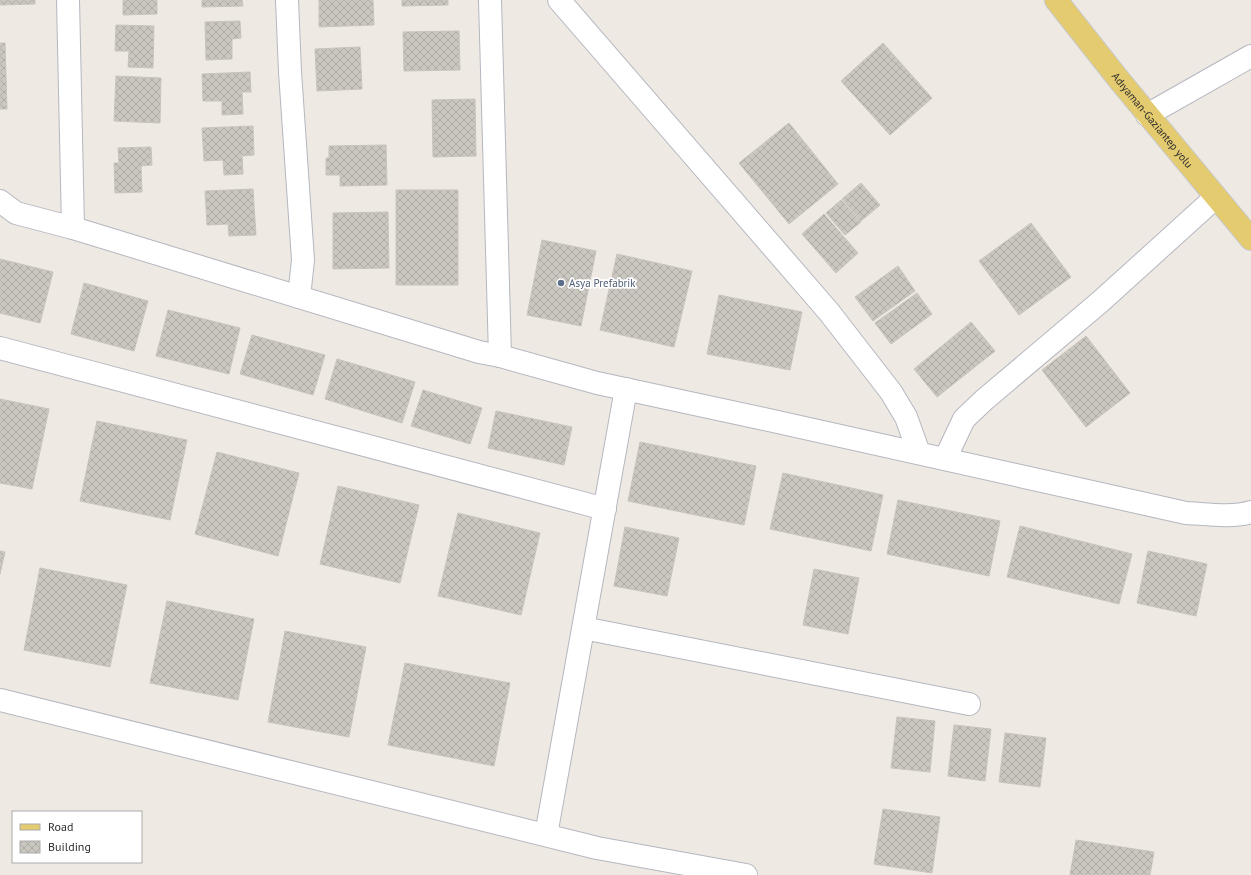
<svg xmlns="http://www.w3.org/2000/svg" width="1251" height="875" font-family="'PT Sans',sans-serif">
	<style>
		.building { fill: url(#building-cross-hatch); stroke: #c9c4bb }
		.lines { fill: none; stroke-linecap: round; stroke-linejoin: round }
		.minor-casing { stroke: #b5b7c0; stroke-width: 24 }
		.tertiary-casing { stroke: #b5b7c0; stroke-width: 24 }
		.primary-casing { stroke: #c9c9c9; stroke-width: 24 }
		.minor { stroke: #fff; stroke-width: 22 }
		.tertiary { stroke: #fff; stroke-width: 22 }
		.primary { stroke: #e5cb6f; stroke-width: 22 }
		.service-dot { fill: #5c6f8a; stroke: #fff; stroke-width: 1.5 }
		.labels { text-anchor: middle; stroke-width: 3.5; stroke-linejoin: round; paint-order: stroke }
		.street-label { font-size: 11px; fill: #2e2e2e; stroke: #fff }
		.service-label { font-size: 11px; fill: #4e5e75; stroke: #fff; text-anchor: start }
	</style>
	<defs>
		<pattern id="building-cross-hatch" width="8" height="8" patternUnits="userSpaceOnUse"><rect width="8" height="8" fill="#cac7c0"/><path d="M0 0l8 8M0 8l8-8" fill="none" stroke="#aeaba5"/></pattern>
	</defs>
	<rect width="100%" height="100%" fill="#eee9e2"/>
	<path class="building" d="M0,0h35v4l-35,1z
		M123,0h34v14l-34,1z
		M202,0h40l1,6 -41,1z
		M319,0h54l1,25 -55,2z
		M402,0h46v5l-46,1z
		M240,21l1,17 -9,1v20l-26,1 -1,-38z
		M116,25l38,1 -1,42 -25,-1 1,-16h-14z
		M459,31l1,39 -56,1 -1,-39z
		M0,43h5l2,66h-7z
		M883,43l49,55 -42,37 -49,-54z
		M360,47l2,42 -45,2 -2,-42z
		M250,72l1,20h-9l1,22 -21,1v-14h-19l-1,-27z
		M116,76l45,2 -1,45 -46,-2z
		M475,99l1,57 -43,1 -1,-57z
		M789,123l49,61 -49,40 -50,-61z
		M253,126l1,29 -12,1 1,18 -19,1 -1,-15 -19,1 -2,-33z
		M386,145l1,40 -47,1v-11h-14v-17h3v-12z
		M151,147l1,18 -11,1 1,26 -27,1 -1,-30h5l-1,-15z
		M861,183l19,22 -19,16 -19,-22z
		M253,189l3,46 -27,1 -1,-12 -21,1 -2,-34z
		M396,190h62v95h-62z
		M841,200l20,22 -16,13 -19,-22z
		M388,212l1,56 -56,1v-56z
		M824,214l34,39 -22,20 -34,-39z
		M1031,223l40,54 -52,38 -40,-54z
		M542,240l54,11 -15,75 -54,-11z
		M617,254l75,17 -18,76 -74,-17z
		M0,259l53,13 -13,51 -40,-10z
		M898,266l17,25 -42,30 -18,-24z
		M84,283l64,18 -14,50 -63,-17z
		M917,293l15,21 -41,30 -16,-21z
		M719,295l83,17 -12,58 -83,-16z
		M168,310l72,18 -11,46 -73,-18z
		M971,322l24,29 -58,46 -23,-28z
		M252,335l73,20 -12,40 -73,-21z
		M1086,336l44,57 -44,34 -44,-57z
		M337,359l78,23 -13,41 -77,-24z
		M423,390l59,18 -12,36 -59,-18z
		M0,399l49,10 -17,80 -32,-6z
		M496,411l76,16 -8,38 -76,-17z
		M97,421l90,19 -17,80 -90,-19z
		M640,442l116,24 -12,59 -116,-24z
		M217,452l82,21 -21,83 -83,-22z
		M783,473l100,22 -12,56 -101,-22z
		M338,486l81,19 -19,78 -80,-19z
		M898,500l102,21 -11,55 -102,-22z
		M458,513l82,20 -19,82 -83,-19z
		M1020,526l112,28 -13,50 -112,-27z
		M625,527l54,11 -12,58 -53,-10z
		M0,551l5,1 -5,22z
		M1148,551l59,13 -11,52 -59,-13z
		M40,568l87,17 -17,82 -86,-17z
		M814,569l45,9 -11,56 -45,-9z
		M167,601l87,18 -16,81 -88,-17z
		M285,631l81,16 -17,90 -81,-15z
		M405,663l105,20 -16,83 -106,-21z
		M897,717l38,4 -5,51 -39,-4z
		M954,725l37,4 -6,52 -37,-5z
		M1005,733l41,5 -6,49 -41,-5z
		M883,809l57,8 -8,56 -58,-9z
		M1076,840l78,12 -4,23h-80z"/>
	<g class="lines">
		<defs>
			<path id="minor" d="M68,0l5,228
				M287,0l3,72 13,188 -4,37
				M490,0l10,356
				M559,0l270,312 62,80 15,25 13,36
				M1147,115l104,-59
				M0,348l605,161
				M945,459l19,-40 20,-19 116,-98 116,-105
				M583,628l386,76
				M0,700l597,148 149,27
				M546,835l80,-446"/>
			<path id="tertiary" d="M0,201l16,12 57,15 406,124 21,4 97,27 167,36 422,94c20,1 47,5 65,-1"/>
			<g id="primary">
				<path id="s1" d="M1056,0l64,81 131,158"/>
			</g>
		</defs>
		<use href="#minor" class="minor-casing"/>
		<use href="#tertiary" class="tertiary-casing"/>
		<use href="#primary" class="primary-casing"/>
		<use href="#minor" class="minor"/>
		<use href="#tertiary" class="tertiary"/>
		<use href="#primary" class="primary"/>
	</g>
	<circle class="service-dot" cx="561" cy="283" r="4"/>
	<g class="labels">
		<g class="street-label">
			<text dy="4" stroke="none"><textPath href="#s1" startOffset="154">Adıyaman-Gaziantep yolu</textPath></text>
		</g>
		<g class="service-label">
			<text x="569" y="287">Asya Prefabrik</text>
		</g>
	</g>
	<rect x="12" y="811" width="130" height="52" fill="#ffffff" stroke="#ababab"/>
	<rect x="20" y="824" width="20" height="6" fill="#e5cb6f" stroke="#ababab"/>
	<text x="48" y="831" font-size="12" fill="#2e2e2e">Road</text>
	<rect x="20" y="841" width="20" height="12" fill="url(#building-cross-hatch)" stroke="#ababab"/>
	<text x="48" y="851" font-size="12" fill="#2e2e2e">Building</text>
</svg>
